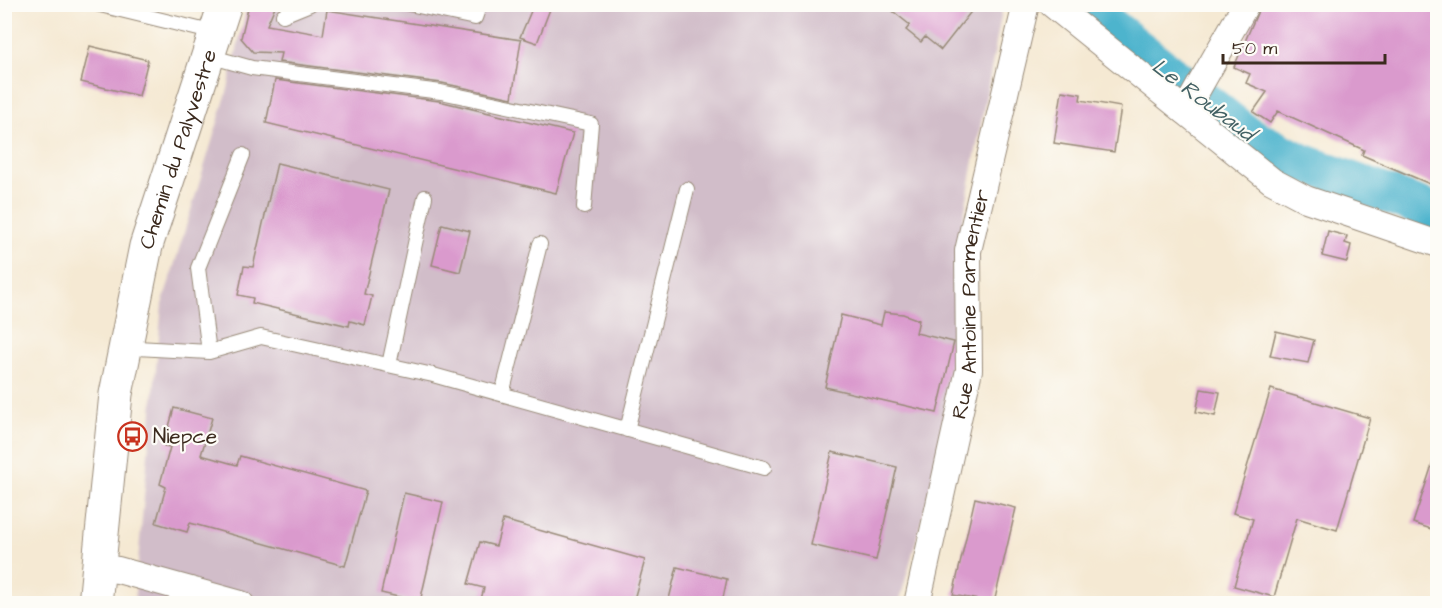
<svg xmlns="http://www.w3.org/2000/svg" width="1442" height="608" font-family="'Architects Daughter',sans-serif">
	<style>
		.industrial { fill: #d1bdc9 }
		.lines { fill: none; stroke-linecap: round; stroke-linejoin: round }
		.river { stroke: #4eb4cd; stroke-width: 39 }
		.building { fill: #da9acd }
		.service-casing { stroke: #988a78; stroke-width: 16 }
		.minor-casing { stroke: #988a78; stroke-width: 28 }
		.tertiary-casing { stroke: #988a78; stroke-width: 35 }
		.service { stroke: #fff; stroke-width: 14 }
		.minor { stroke: #fff; stroke-width: 26 }
		.tertiary { stroke: #fff; stroke-width: 33 }
		.labels { text-anchor: middle; stroke-width: 4.5; stroke-linejoin: round; paint-order: stroke }
		.street-label { font-size: 21px; fill: #3b2a1e; stroke: #fdfcf7 }
		.poi-label { font-size: 21px; fill: #3b2a1e; stroke: #fdfcf7; text-anchor: start }
		.water-label { font-size: 22px; font-style: italic; fill: #436164; stroke: #fdfcf7 }
	</style>
	<rect width="100%" height="100%" fill="#fdfcf7"/>
	<filter id="ink" filterUnits="userSpaceOnUse"><feTurbulence type="fractalNoise" baseFrequency=".0167" numOctaves="2"/><feDisplacementMap in="SourceGraphic" scale="12" xChannelSelector="R" yChannelSelector="G"/><feConvolveMatrix kernelMatrix="1 2 1 2 8 2 1 2 1" color-interpolation-filters="sRGB"/></filter>
	<filter id="wash" filterUnits="userSpaceOnUse"><feTurbulence type="fractalNoise" baseFrequency=".008" numOctaves="4" result="noise"/><feDisplacementMap in="SourceGraphic" scale="24" xChannelSelector="R" yChannelSelector="G"/><feGaussianBlur stdDeviation="1.35" result="paint"/><feColorMatrix in="noise" values="0 0 0 0 0 0 0 0 0 0 0 0 0 0 0 0 0 1.4 0 .05"/><feComposite in="paint" operator="in"/></filter>
	<g filter="url(#wash)">
		<rect width="100%" height="100%" fill="#f5e9d3"/>
		<path class="industrial" d="M247,5h756l-42,226 -13,193 -49,179 -765,1 28,-299 66,-216z"/>
		<g class="lines">
			<path class="river" d="M1082,4l164,130 52,27 140,52"/>
		</g>
		<g id="blocks">
			<path class="building" d="M249,4h27l-9,21 56,10 4,-25 194,30 -9,58 -70,-15 -163,-21 2,-9 -28,-1 -12,-14z
				M534,4h18l-15,39 -17,-6z
				M884,4h93l-36,46 -16,-13 -4,5 -15,-12 4,-5z
				M1261,4h176v183l-75,-32 2,-5 -86,-39 -8,12 -17,-11 14,-20 -21,-9 4,-9 -16,-7z
				M90,46l58,14 -9,36 -58,-14z
				M275,80l164,21 134,32 -17,60 -290,-70z
				M1062,91l19,3 -1,6 41,7 -7,45 -60,-9z
				M277,163l112,27 -25,104 8,2 -7,29 -15,-4 -1,5 -97,-23 1,-5 -15,-3 6,-29 9,1z
				M442,224l28,7 -10,41 -28,-7z
				M1328,231l19,5 -2,7 6,2 -4,17 -25,-6z
				M884,312l19,2 16,6 -3,13 38,9 -17,71 -112,-26 16,-72 40,10z
				M1276,331l38,9 -6,23 -38,-7z
				M1201,389l19,3 -5,24 -19,-4z
				M1271,389l99,29 -33,112 -40,-12 -23,79 -40,-11 19,-67 -20,-6z
				M174,408l38,10 -11,37 36,10 3,-9 126,35 -21,75 -155,-43 -3,9 -31,-9 10,-36 -6,-3 10,-37 -6,-1z
				M832,452l65,15 -21,93 -65,-15z
				M1434,459l3,1v71l-24,-8z
				M404,493l39,9 -23,100 -39,-9z
				M975,498l41,10 -22,95 -41,-8z
				M503,520l142,40 -12,43h-153l4,-15 -16,-4 12,-42 16,4z
				M677,567l50,12 -5,24h-54z"/>
		</g>
	</g>
	<g filter="url(#ink)">
		<use href="#blocks" fill-opacity="0" stroke="#988a78" stroke-width="1.5"/>
		<g class="lines">
			<defs>
				<path id="service" d="M96,4l119,29
					M409,4l66,14 5,-14
					M283,15l27,-11
					M209,56l43,12 189,24 150,32 -7,83
					M137,348l72,4 52,-15 172,38 331,93
					M209,352l-11,-84 45,-113
					M389,365l36,-168
					M502,394l38,-150
					M627,430l60,-241"/>
				<g id="minor">
					<path d="M1052,4l220,177 34,18 132,45"/>
					<path d="M1185,111l61,-107"/>
					<path d="M98,568l20,2 123,34"/>
					<path id="s1" d="M917,604l52,-234 -1,-119 58,-247"/>
				</g>
				<g id="tertiary">
					<path id="s2" d="M95,604l21,-210 30,-148 79,-242"/>
				</g>
			</defs>
			<use href="#service" class="service-casing"/>
			<use href="#minor" class="minor-casing"/>
			<use href="#tertiary" class="tertiary-casing"/>
			<use href="#service" class="service"/>
			<use href="#minor" class="minor"/>
			<use href="#tertiary" class="tertiary"/>
		</g>
	</g>
	<defs>
		<symbol id="bus-ring" viewBox="-11 -11 22 22"><circle r="9.5" fill="#fdfcf7" stroke="#c8321e" stroke-width="1.5"/><path d="M-5-6H5V4H4V6H2V4H-2V6H-4V4H-5ZM-3.5-4V0h7V-4ZM-3.5 1.2v1.5H-2V1.2ZM2 1.2v1.5H3.5V1.2Z" fill="#c8321e"/></symbol>
	</defs>
	<g fill-rule="evenodd">
		<use href="#bus-ring" x="116" y="420" width="33" height="33"/>
	</g>
	<g class="labels">
		<g class="street-label">
			<text dy="7" stroke="none"><textPath href="#s2" startOffset="464">Chemin du Palyvestre</textPath></text>
			<text dy="7" stroke="none"><textPath href="#s1" startOffset="306">Rue Antoine Parmentier</textPath></text>
		</g>
		<g class="poi-label">
			<text x="153" y="443">Niepce</text>
		</g>
		<g class="water-label">
			<text transform="translate(1204 99) rotate(37)" y="8">Le Roubaud</text>
		</g>
	</g>
	<rect width="1442" height="608" fill="none" stroke="#fdfcf7" stroke-width="24"/>
	<path d="M1223 54v9h162v-9" fill="none" stroke="#3b2a1e" stroke-width="3"/>
	<text x="1232" y="54" font-size="18" fill="#3b2a1e" stroke="#fdfcf7" stroke-width="4.5" paint-order="stroke">50 m</text>
</svg>
